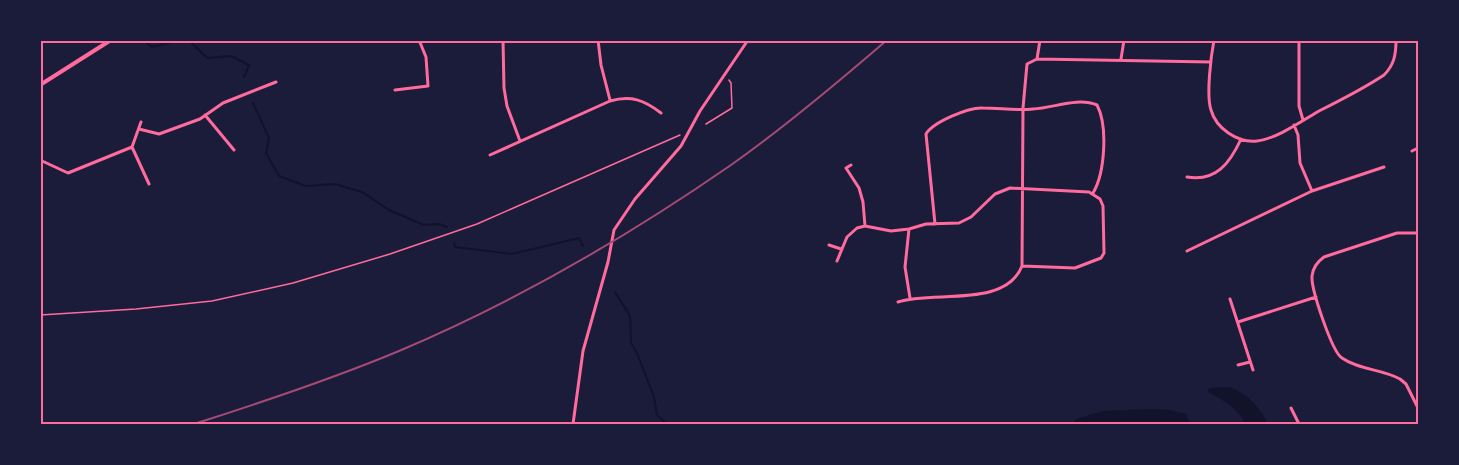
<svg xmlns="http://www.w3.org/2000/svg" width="1459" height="465" font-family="'Space Grotesk',sans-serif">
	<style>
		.water { fill: #12122b }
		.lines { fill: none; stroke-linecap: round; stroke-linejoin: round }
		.stream { stroke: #12122b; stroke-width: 2 }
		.path { stroke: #ff6b9d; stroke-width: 1.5 }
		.minor { stroke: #ff6b9d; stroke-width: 3 }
		.tertiary { stroke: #ff6b9d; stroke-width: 4 }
		.rail { stroke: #a44b75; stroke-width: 2 }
		.neatline { fill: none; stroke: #ff6b9d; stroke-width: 2 }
	</style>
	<rect width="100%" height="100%" fill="#1b1b3a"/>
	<path class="water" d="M1229,387c18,6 31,20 39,37h-23c-7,-16 -22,-24 -37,-32l1,-4z
		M1150,409l20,1 16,4 4,10h-117l3,-5 27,-8z"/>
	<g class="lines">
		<path class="stream" d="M143,40l9,7 28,-7
			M189,40l18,18 24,-2 18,9 -5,12
			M253,103l16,35 -3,15 13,23 27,10 29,-2 27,8 27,18 35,15 15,-1 8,3
			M454,243l1,4 57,7 67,-16 4,8
			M615,292l15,24 1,27 6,10 17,44 3,18 10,9"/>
		<path class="path" d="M706,124l26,-16 -1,-25 -2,-3
			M40,315l96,-6 76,-8 81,-18 97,-29 87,-30 203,-89"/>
		<path class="minor" d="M503,40l1,48 3,18 13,35
			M598,40l3,25 9,35
			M1214,40c-3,16 -8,55 -3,70 5,18 26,33 46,31 19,-2 45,-20 62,-30 22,-11 44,-22 65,-36 10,-10 12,-20 12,-35
			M1299,40v66l4,14
			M1037,59l3,-19
			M1121,59l3,-19
			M395,90l33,-4 -2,-29 -7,-17
			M205,115l29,35
			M1294,125l4,10 2,28 12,28
			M139,129l20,5 41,-15 23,-16 53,-21
			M132,147l17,37
			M1412,151l6,-3
			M490,155l120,-54c21,-6 34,-1 51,12
			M40,160l28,13 64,-26 9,-25
			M851,165l-5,3 13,20 4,14 2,24
			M1187,177c29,5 43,-14 54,-38
			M935,224l-9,-90c7,-12 43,-27 57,-26 17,0 34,3 50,1 21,-1 44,-12 64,-4 11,21 8,68 -4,88
			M909,229l-4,38 5,31
			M1418,233h-21l-73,24c-7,5 -11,10 -12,19 -1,13 20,76 30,82 17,12 40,11 58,21l6,5 12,24
			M829,245l12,4
			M1187,251l125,-60 72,-24
			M837,261l10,-24 10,-9 8,-2 26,5 18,-2 17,-5 33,-1 12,-6 24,-23 15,-6 79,4 11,7 3,7 1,47 -3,5 -26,10 -53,-2
			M1022,266l1,-158 4,-44 10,-5 174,3
			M1230,299l23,71
			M898,302c34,-12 107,7 124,-36
			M1238,322l78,-25
			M1238,365l12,-3
			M1291,408l8,16
			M573,424l10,-73 25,-89 6,-32 21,-31 46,-53 19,-35 48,-71"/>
		<path class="tertiary" d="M40,85l71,-45"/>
		<path class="rail" d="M194,424c69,-22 138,-45 205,-73 116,-49 228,-114 332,-186 54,-38 105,-81 156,-125"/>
	</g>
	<rect width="1459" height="465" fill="none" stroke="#1b1b3a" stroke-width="84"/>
	<rect x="42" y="42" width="1375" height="381" class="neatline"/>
</svg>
